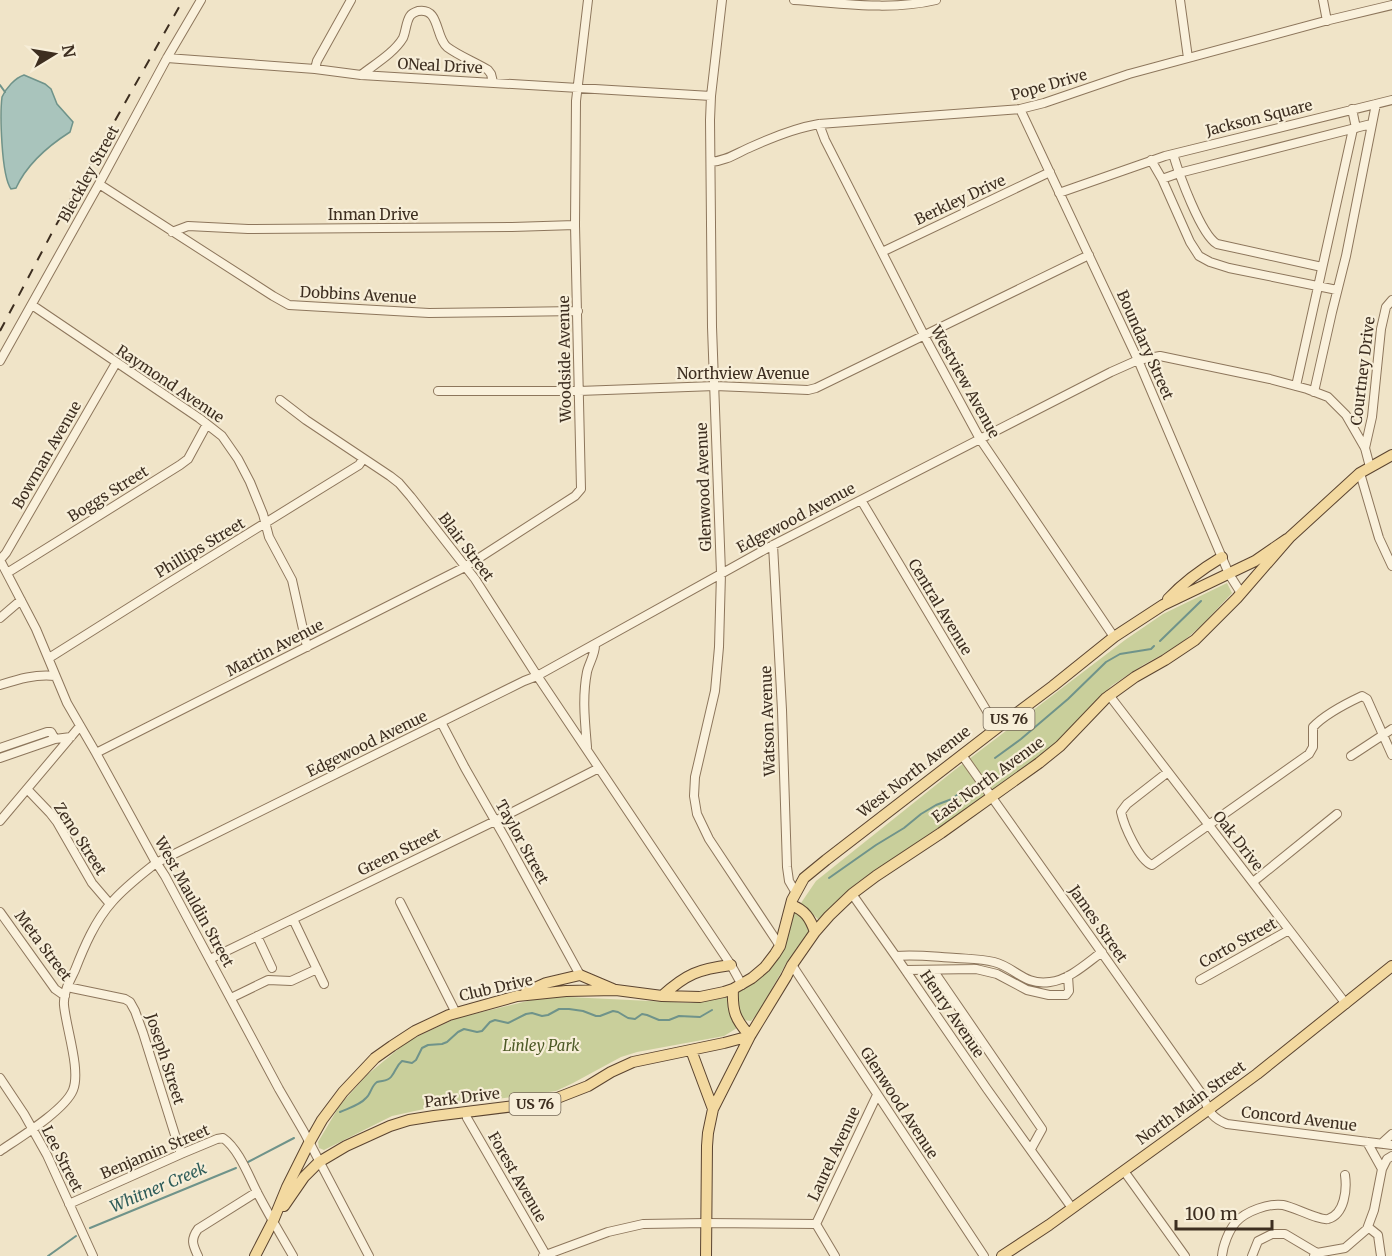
<svg xmlns="http://www.w3.org/2000/svg" width="1392" height="1256" font-family="Merriweather,serif">
	<style>
		.green { fill: #c9cf9b }
		.water { fill: #a9c4bc; stroke: #6f938a; stroke-width: 1.5 }
		.lines { fill: none; stroke-linecap: round; stroke-linejoin: round }
		.stream { stroke: #6f938a; stroke-width: 2 }
		.minor-casing { stroke: #8d765c; stroke-width: 10 }
		.major-casing { stroke: #5b4430; stroke-width: 12 }
		.minor { stroke: #faf1dc; stroke-width: 8 }
		.major { stroke: #f3d9a0; stroke-width: 10 }
		.rail { stroke: #3d2e20; stroke-width: 2; stroke-dasharray: 10 10; stroke-linecap: butt }
		.labels { text-anchor: middle; stroke-width: 4.5; stroke-linejoin: round; paint-order: stroke }
		.shield { fill: #f7eed8; stroke: #756857; stroke-width: 1.5 }
		.shield-label { font-size: 14px; font-weight: bold; fill: #3d2e20 }
		.street-label { font-size: 15px; fill: #3d2e20; stroke: #f7eed8 }
		.park-label { font-size: 15px; font-style: italic; fill: #4d5a26; stroke: #f7eed8 }
		.water-label { font-size: 16px; font-style: italic; fill: #2f5d5a; stroke: #f7eed8 }
	</style>
	<rect width="100%" height="100%" fill="#f0e4c8"/>
	<path class="green" d="M1227,583l5,10 -29,31 -25,22 -35,19 -32,21 -54,59 -77,55 -122,82 -38,39 -19,-18 15,-22 140,-112 169,-129 38,-26z
		M794,911l7,3 9,17 -23,31 -29,51 -7,8 -8,-1c-5,-10 -6,-18 -4,-28l31,-24z
		M548,996l143,7 39,-6 7,31 -13,8 -87,16 -16,5 -48,26 -17,8 -132,18 -32,7 -68,34 -5,-2 -1,-6 22,-37 27,-30 41,-34 49,-23z"/>
	<path class="water" d="M24,75l21,9 6,5 6,15 16,18 -3,10c-22,14 -43,32 -54,56l-5,1c-10,-14 -11,-76 -9,-92 4,-9 13,-19 22,-22z"/>
	<g class="lines">
		<path class="stream" d="M0,85l5,7
			M1160,641l41,-40
			M995,758l26,-19 47,-40 38,-37 14,-8 31,-5 3,-3
			M829,878l47,-33 28,-17 17,-14 15,-9 16,-6 10,-8
			M340,1112c9,-4 20,-7 26,-14 5,-4 5,-12 11,-16 5,-2 10,0 14,-5 5,-6 5,-11 11,-16l10,2 4,-3 6,-12 6,-3 14,-1 5,-2 11,-10 6,-3 13,3 5,-1 8,-9 5,-2 13,3 18,-9 6,-1 10,3 6,-1 11,-6h10l14,2 13,5h4l13,-5 5,1 10,6 7,1 7,-5 5,1 12,5h10l10,-4 21,1 12,-7
			M248,1162l46,-24
			M90,1228l146,-60
			M48,1256l28,-20"/>
		<defs>
			<path id="minor" d="M722,0l-11,96 -1,24 2,207 9,246 -2,74 -4,44 -20,86 -1,19 3,18 12,25 71,107
				M794,0c46,3 96,11 142,0
				M1180,0l8,58
				M1323,0l4,21
				M167,58l148,11 46,6 350,21
				M315,69l2,-8 34,-61
				M361,75c14,-11 33,-22 42,-37 3,-7 3,-16 7,-22 2,-3 5,-4 8,-5 22,-4 17,26 29,36 12,9 28,15 41,23l3,4 2,8
				M1020,109l118,251 91,214 12,19
				M1352,109l4,19
				M819,124l6,16 103,203 52,96 134,198
				M1173,154c6,20 28,81 44,90l105,23
				M1151,160l11,19 28,63 9,14 11,6 19,6 108,22
				M711,162c15,-1 26,-9 40,-15 22,-10 44,-19 68,-23l201,-15 24,-6 85,-29 196,-53 67,-16
				M1162,179l17,-6 192,-49
				M99,184l174,112 16,9 140,8 149,-2
				M1059,193l106,-37 227,-56
				M172,232l16,-6 60,3 264,-2 63,-2
				M882,252l168,-80
				M32,305l167,113 23,18 16,23 12,23 13,32 6,23 23,43 15,67
				M0,361l99,-177 68,-126 34,-58
				M1296,386l57,-257
				M438,391h141l136,-5 93,4 8,-2 273,-133
				M1314,392l18,-80 14,-56 30,-152
				M280,400l26,20 84,56 9,7 12,14 64,82 59,92 197,294 11,20
				M1365,448l7,-31 9,-88 5,-22 6,-7
				M1360,473l19,65 13,28
				M861,500l136,228
				M773,545l9,165 5,157 2,14 7,12
				M0,560l36,69 31,74 29,50 58,106 11,17 114,213 25,43 65,124
				M0,560l6,-7 110,-190
				M7,573l173,-108 8,-6 19,-35
				M0,618l21,-18
				M49,658l116,-73 194,-120 4,-6
				M0,685c19,-6 35,-11 55,-9
				M1109,695l237,309
				M441,722l24,46 40,70 75,137
				M587,747c-2,-25 -5,-49 0,-75 2,-9 8,-17 8,-27
				M0,748l47,-16h4l4,7
				M96,753l369,-186 110,-71 6,-7 -6,-264 1,-124 12,-101
				M962,755l239,338c8,16 8,24 26,31l165,21
				M1351,756l41,-27
				M0,758l55,-19 16,-2
				M1168,772l-41,32 -6,8c3,14 18,48 31,53l157,-111 4,-7v-20c12,-13 32,-23 49,-31l5,3 25,56
				M27,789l23,24 7,9 35,61 18,21
				M0,821l80,-95
				M1253,882l84,-68
				M852,894l45,64 90,131 85,119
				M400,902l56,111
				M0,912l55,77 10,7
				M293,919l31,65
				M257,936l15,32
				M896,956c20,-2 40,1 60,2 13,1 26,1 38,4 21,5 30,24 56,20 19,-2 37,-19 52,-30
				M210,959l285,-138 104,-53
				M792,965l192,291
				M906,970l70,-1 21,5 30,16 22,5h17l3,-4 -1,-15
				M933,970l109,159 -11,20
				M1200,980l89,-50
				M67,987l58,12 5,3 5,9 8,22 38,121
				M231,998l37,-18 23,1 26,-12
				M0,1078l24,36 23,41 46,101
				M466,1112l1,6 79,137
				M1367,1142l15,27
				M1381,1144l11,-10
				M0,1151c19,-13 65,-41 73,-61 8,-20 -7,-62 -9,-85 -1,-13 6,-24 11,-35 9,-23 20,-49 37,-68 13,-15 29,-27 44,-39l368,-182 13,-5 236,-131 338,-173 27,-12 22,-4 110,23 37,10 21,8 18,18 19,33 5,19
				M1124,1171l61,85
				M69,1204l112,-50 36,-15 6,-1c16,11 26,39 35,56 11,21 23,41 35,62
				M816,1224l61,-129
				M1368,1227l10,8 3,21
				M1317,1253l28,-5 22,-19 7,-19 8,-41 5,-10 5,-3
				M198,1256c-5,-11 -8,-16 0,-27l59,-37
				M543,1256l65,-24 35,-8 63,-1 110,1 19,32
				M1222,1256c1,-11 7,-26 14,-34 10,-11 33,-19 47,-17 11,2 37,16 45,14 17,-5 19,-30 17,-44
				M1252,1256l6,-15 14,-7h13l32,19 -3,3"/>
			<path id="major" d="M1168,599c16,-17 34,-30 54,-42
				M791,905c14,5 19,13 24,27
				M733,989c-1,22 2,30 17,47
				M526,992l20,-9 34,-8 33,14
				M662,996c24,-22 37,-27 69,-31
				M691,1050l22,59
				M284,1206l20,-29 15,-15 27,-16 44,-20 19,-6 25,-4 113,-14 41,-16 23,-14 22,-10 91,-19 26,-7
				M255,1256l18,-35 14,-34 22,-44 13,-23 21,-28 32,-34 17,-12 23,-15 34,-16 68,-19 49,-5 50,-1 46,6 38,1 24,-5 9,-3 19,-11 13,-11 10,-13 5,-8 12,-46 12,-22 22,-18 171,-132 56,-42 61,-49 49,-32 92,-44 32,-22
				M706,1256l1,-110 1,-13 5,-24 37,-73 36,-59 6,-12 23,-33 14,-16 23,-22 24,-18 65,-43 98,-70 21,-17 46,-48 29,-21 30,-17 30,-20 42,-42 53,-61 70,-64 32,-18
				M1002,1256l47,-31 159,-115 49,-36 135,-108"/>
		</defs>
		<use href="#minor" class="minor-casing"/>
		<use href="#major" class="major-casing"/>
		<use href="#minor" class="minor"/>
		<use href="#major" class="major"/>
		<path class="rail" d="M0,331l55,-104 128,-227"/>
	</g>
	<g class="labels">
		<g class="shield">
			<rect x="983.5" y="708" width="51" height="22" rx="4.5"/>
			<rect x="509.5" y="1093" width="51" height="22" rx="4.5"/>
		</g>
		<g class="shield-label">
			<text x="1009" y="724">US 76</text>
			<text x="535" y="1109">US 76</text>
		</g>
		<g class="street-label">
			<text transform="translate(440 66) rotate(3)" y="5">ONeal Drive</text>
			<text transform="translate(1049 85) rotate(-16)" y="5">Pope Drive</text>
			<text transform="translate(1259 118) rotate(-14)" y="5">Jackson Square</text>
			<text transform="translate(89 174) rotate(-61)" y="5">Bleckley Street</text>
			<text transform="translate(960 200) rotate(-25)" y="5">Berkley Drive</text>
			<text x="373" y="220">Inman Drive</text>
			<text transform="translate(358 295) rotate(3)" y="5">Dobbins Avenue</text>
			<text transform="translate(1145 345) rotate(66)" y="5">Boundary Street</text>
			<text transform="translate(565 359) rotate(-91)" y="5">Woodside Avenue</text>
			<text transform="translate(1363 371) rotate(-83)" y="5">Courtney Drive</text>
			<text x="743" y="379">Northview Avenue</text>
			<text transform="translate(965 382) rotate(61)" y="5">Westview Avenue</text>
			<text transform="translate(170 384) rotate(34)" y="5">Raymond Avenue</text>
			<text transform="translate(47 455) rotate(-60)" y="5">Bowman Avenue</text>
			<text transform="translate(704 487) rotate(-92)" y="5">Glenwood Avenue</text>
			<text transform="translate(108 494) rotate(-32)" y="5">Boggs Street</text>
			<text transform="translate(796 518) rotate(-28)" y="5">Edgewood Avenue</text>
			<text transform="translate(466 547) rotate(53)" y="5">Blair Street</text>
			<text transform="translate(200 548) rotate(-31)" y="5">Phillips Street</text>
			<text transform="translate(940 607) rotate(59)" y="5">Central Avenue</text>
			<text transform="translate(275 648) rotate(-27)" y="5">Martin Avenue</text>
			<text transform="translate(768 721) rotate(-92)" y="5">Watson Avenue</text>
			<text transform="translate(367 744) rotate(-26)" y="5">Edgewood Avenue</text>
			<text transform="translate(914 772) rotate(-38)" y="5">West North Avenue</text>
			<text transform="translate(988 780) rotate(-36)" y="5">East North Avenue</text>
			<text transform="translate(80 839) rotate(57)" y="5">Zeno Street</text>
			<text transform="translate(1238 841) rotate(52)" y="5">Oak Drive</text>
			<text transform="translate(522 842) rotate(61)" y="5">Taylor Street</text>
			<text transform="translate(399 852) rotate(-26)" y="5">Green Street</text>
			<text transform="translate(194 902) rotate(61)" y="5">West Mauldin Street</text>
			<text transform="translate(1098 924) rotate(55)" y="5">James Street</text>
			<text transform="translate(1238 943) rotate(-29)" y="5">Corto Street</text>
			<text transform="translate(43 946) rotate(53)" y="5">Meta Street</text>
			<text transform="translate(496 988) rotate(-13)" y="5">Club Drive</text>
			<text transform="translate(952 1014) rotate(56)" y="5">Henry Avenue</text>
			<text transform="translate(165 1059) rotate(72)" y="5">Joseph Street</text>
			<text transform="translate(462 1098) rotate(-7)" y="5">Park Drive</text>
			<text transform="translate(899 1103) rotate(57)" y="5">Glenwood Avenue</text>
			<text transform="translate(1191 1103) rotate(-36)" y="5">North Main Street</text>
			<text transform="translate(1299 1119) rotate(7)" y="5">Concord Avenue</text>
			<text transform="translate(155 1152) rotate(-23)" y="5">Benjamin Street</text>
			<text transform="translate(834 1154) rotate(-65)" y="5">Laurel Avenue</text>
			<text transform="translate(62 1159) rotate(63)" y="5">Lee Street</text>
			<text transform="translate(517 1177) rotate(60)" y="5">Forest Avenue</text>
		</g>
		<g class="park-label">
			<text x="541" y="1051">Linley Park</text>
		</g>
		<g class="water-label">
			<text transform="translate(158 1187) rotate(-23)" y="6">Whitner Creek</text>
		</g>
	</g>
	<g transform="translate(54 54) rotate(79)" stroke="#f7eed8" stroke-width="4.5" paint-order="stroke">
	<path d="M0-4.5L10 22L0 15L-10 22Z" fill="#3d2e20"/>
	<text y="-9" font-size="16" font-weight="bold" text-anchor="middle" fill="#3d2e20">N</text>
	</g>
	<path d="M1176 1220v9h96v-9" fill="none" stroke="#3d2e20" stroke-width="3"/>
	<text x="1185" y="1220" font-size="18" fill="#3d2e20" stroke="#f7eed8" stroke-width="4.5" paint-order="stroke">100 m</text>
</svg>
